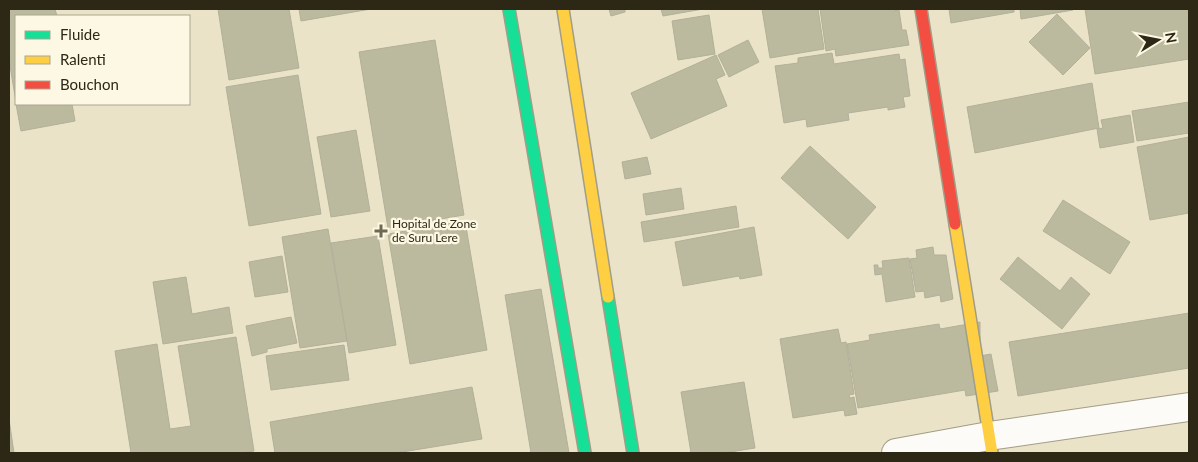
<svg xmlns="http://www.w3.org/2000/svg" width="1198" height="462" font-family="Lato,sans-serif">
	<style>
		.building { fill: #bbba9e; stroke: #b2b09a }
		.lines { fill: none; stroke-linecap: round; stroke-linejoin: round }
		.street-casing { stroke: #a19d87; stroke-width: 30 }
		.fast-casing { stroke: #a19d87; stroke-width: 14 }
		.slow-casing { stroke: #a19d87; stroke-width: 14 }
		.jam-casing { stroke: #a19d87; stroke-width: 14 }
		.street { stroke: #fcfbf7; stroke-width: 28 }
		.fast { stroke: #16e098; stroke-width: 11 }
		.slow { stroke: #ffcf43; stroke-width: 11 }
		.jam { stroke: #f24e42; stroke-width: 11 }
		.poi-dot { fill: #6f6953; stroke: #fdf8e4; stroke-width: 2 }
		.labels { text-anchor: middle; stroke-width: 4.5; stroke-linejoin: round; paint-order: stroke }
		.poi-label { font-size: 12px; fill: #2d2815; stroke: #fdf8e4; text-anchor: start }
	</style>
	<rect width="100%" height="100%" fill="#eae3c7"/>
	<path class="building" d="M9,9h46l2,7h-41v86l-7,-42z
		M218,9h71l10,59 -70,12z
		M299,9h72l-70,12z
		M609,9h16v3l-14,4z
		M661,9h42l-40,7z
		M762,9h56l6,40 -54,9z
		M820,9h71l1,2 7,-1 3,20h4l3,15 -73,11 -1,-7 -9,2z
		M949,9h65v3l-63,11z
		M1020,9h53v1l-52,9z
		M1085,9h104v50l-94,15z
		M1057,14l33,34 -27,27 -34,-33z
		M709,15l6,39 -37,6 -6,-39z
		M435,40l29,175 -76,13 -29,-176z
		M748,40l11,22 -30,15 -11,-22z
		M832,53l2,11 65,-10 1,6 5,-1 5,37 -7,1 2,10 -17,3v-3l-40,6 1,7 -42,7 -1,-8 -22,4 -9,-57 23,-3v-5z
		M716,55l9,20 -9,4 11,27 -76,33 -20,-46z
		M298,75l23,139 -72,12 -23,-139z
		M1092,83l7,45 -124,25 -8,-46z
		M1189,102v31l-52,8 -5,-30z
		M16,104h56l3,17 -54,10z
		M1130,115l4,27 -34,6 -3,-19 6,-1 -2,-8z
		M356,130l14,81 -39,6 -14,-80z
		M1189,137v76l-39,7 -13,-73z
		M810,146l66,61 -28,32 -67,-61z
		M647,157l4,17 -26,5 -3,-17z
		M681,188l3,21 -38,6 -3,-21z
		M1063,200l67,42 -20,32 -67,-43z
		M736,206l3,21 -95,15 -3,-20z
		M465,221l22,129 -77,14 -22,-130z
		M754,227l8,48 -22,4 -1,-3 -56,10 -8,-44z
		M328,229l19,112 -47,7 -18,-111z
		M378,236l18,109 -47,8 -18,-110z
		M933,247l1,8h12l7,44 -12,3 -1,-7 -15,3 -1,-7 -8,1 -6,-33 7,-1 -1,-8z
		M282,256l6,36 -33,5 -6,-35z
		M1018,257l42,34 11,-14 19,17 -28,35 -62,-50z
		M909,258l6,39 -29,5 -4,-28 -7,1 -1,-10h4v3h5l-1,-7z
		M186,277l6,37 37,-7 4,26 -70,11 -10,-62z
		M541,289l28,164h-38l-26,-158z
		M1189,313v55l-171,28 -9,-54z
		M291,317l6,26 -30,6v3l-15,4 -6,-30z
		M980,322v34l11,-2 7,37 -32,5 -1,-6 -107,18 -11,-64 23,-4 -1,-5 70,-11 1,5z
		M838,329l3,14 5,-1 8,52 -5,1 1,3 4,-1 3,17 -12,2 -1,-6 -51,8 -13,-79z
		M236,337l18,114 -14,2h-109l-16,-102 42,-7 13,85 21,-3 -13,-80z
		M344,345l5,35 -78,10 -5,-34z
		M744,382l11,66 -31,5h-33l-10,-61z
		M472,387l10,52 -86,14h-121l-5,-31z
		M9,419l5,34h-5z"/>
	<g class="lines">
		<defs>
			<path id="street" d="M896,453l93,-17 200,-29"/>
			<path id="fast" d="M509,9l76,444
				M608,297l25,156"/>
			<path id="slow" d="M563,9l45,288
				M955,224l37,229"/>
			<path id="jam" d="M921,9l34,215"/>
		</defs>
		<use href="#street" class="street-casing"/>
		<use href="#fast" class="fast-casing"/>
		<use href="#slow" class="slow-casing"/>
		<use href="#jam" class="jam-casing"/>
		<use href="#street" class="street"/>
		<use href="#fast" class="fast"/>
		<use href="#slow" class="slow"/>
		<use href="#jam" class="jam"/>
	</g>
	<path class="poi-dot" d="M378.5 223.5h5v5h5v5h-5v5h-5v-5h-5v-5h5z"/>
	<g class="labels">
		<g class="poi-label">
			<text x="392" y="228">Hopital de Zone<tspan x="392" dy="14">de Suru Lere</tspan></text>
		</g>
	</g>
	<rect width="1198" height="462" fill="none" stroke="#2d2815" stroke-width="20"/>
	<rect x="15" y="15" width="175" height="90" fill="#fdf8e4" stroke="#aaa591"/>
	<rect x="25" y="31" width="25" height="8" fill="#16e098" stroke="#aaa591"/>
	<text x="60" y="40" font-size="15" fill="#2d2815">Fluide</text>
	<rect x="25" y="56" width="25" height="8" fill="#ffcf43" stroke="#aaa591"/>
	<text x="60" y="65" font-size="15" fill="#2d2815">Ralenti</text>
	<rect x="25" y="81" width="25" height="8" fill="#f24e42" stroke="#aaa591"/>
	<text x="60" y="90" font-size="15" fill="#2d2815">Bouchon</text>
	<g transform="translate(1158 40) rotate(80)" stroke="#fdf8e4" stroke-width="4" paint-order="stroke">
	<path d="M0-4L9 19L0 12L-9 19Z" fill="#2d2815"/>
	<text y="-8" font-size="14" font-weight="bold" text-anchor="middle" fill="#2d2815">N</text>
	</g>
</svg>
